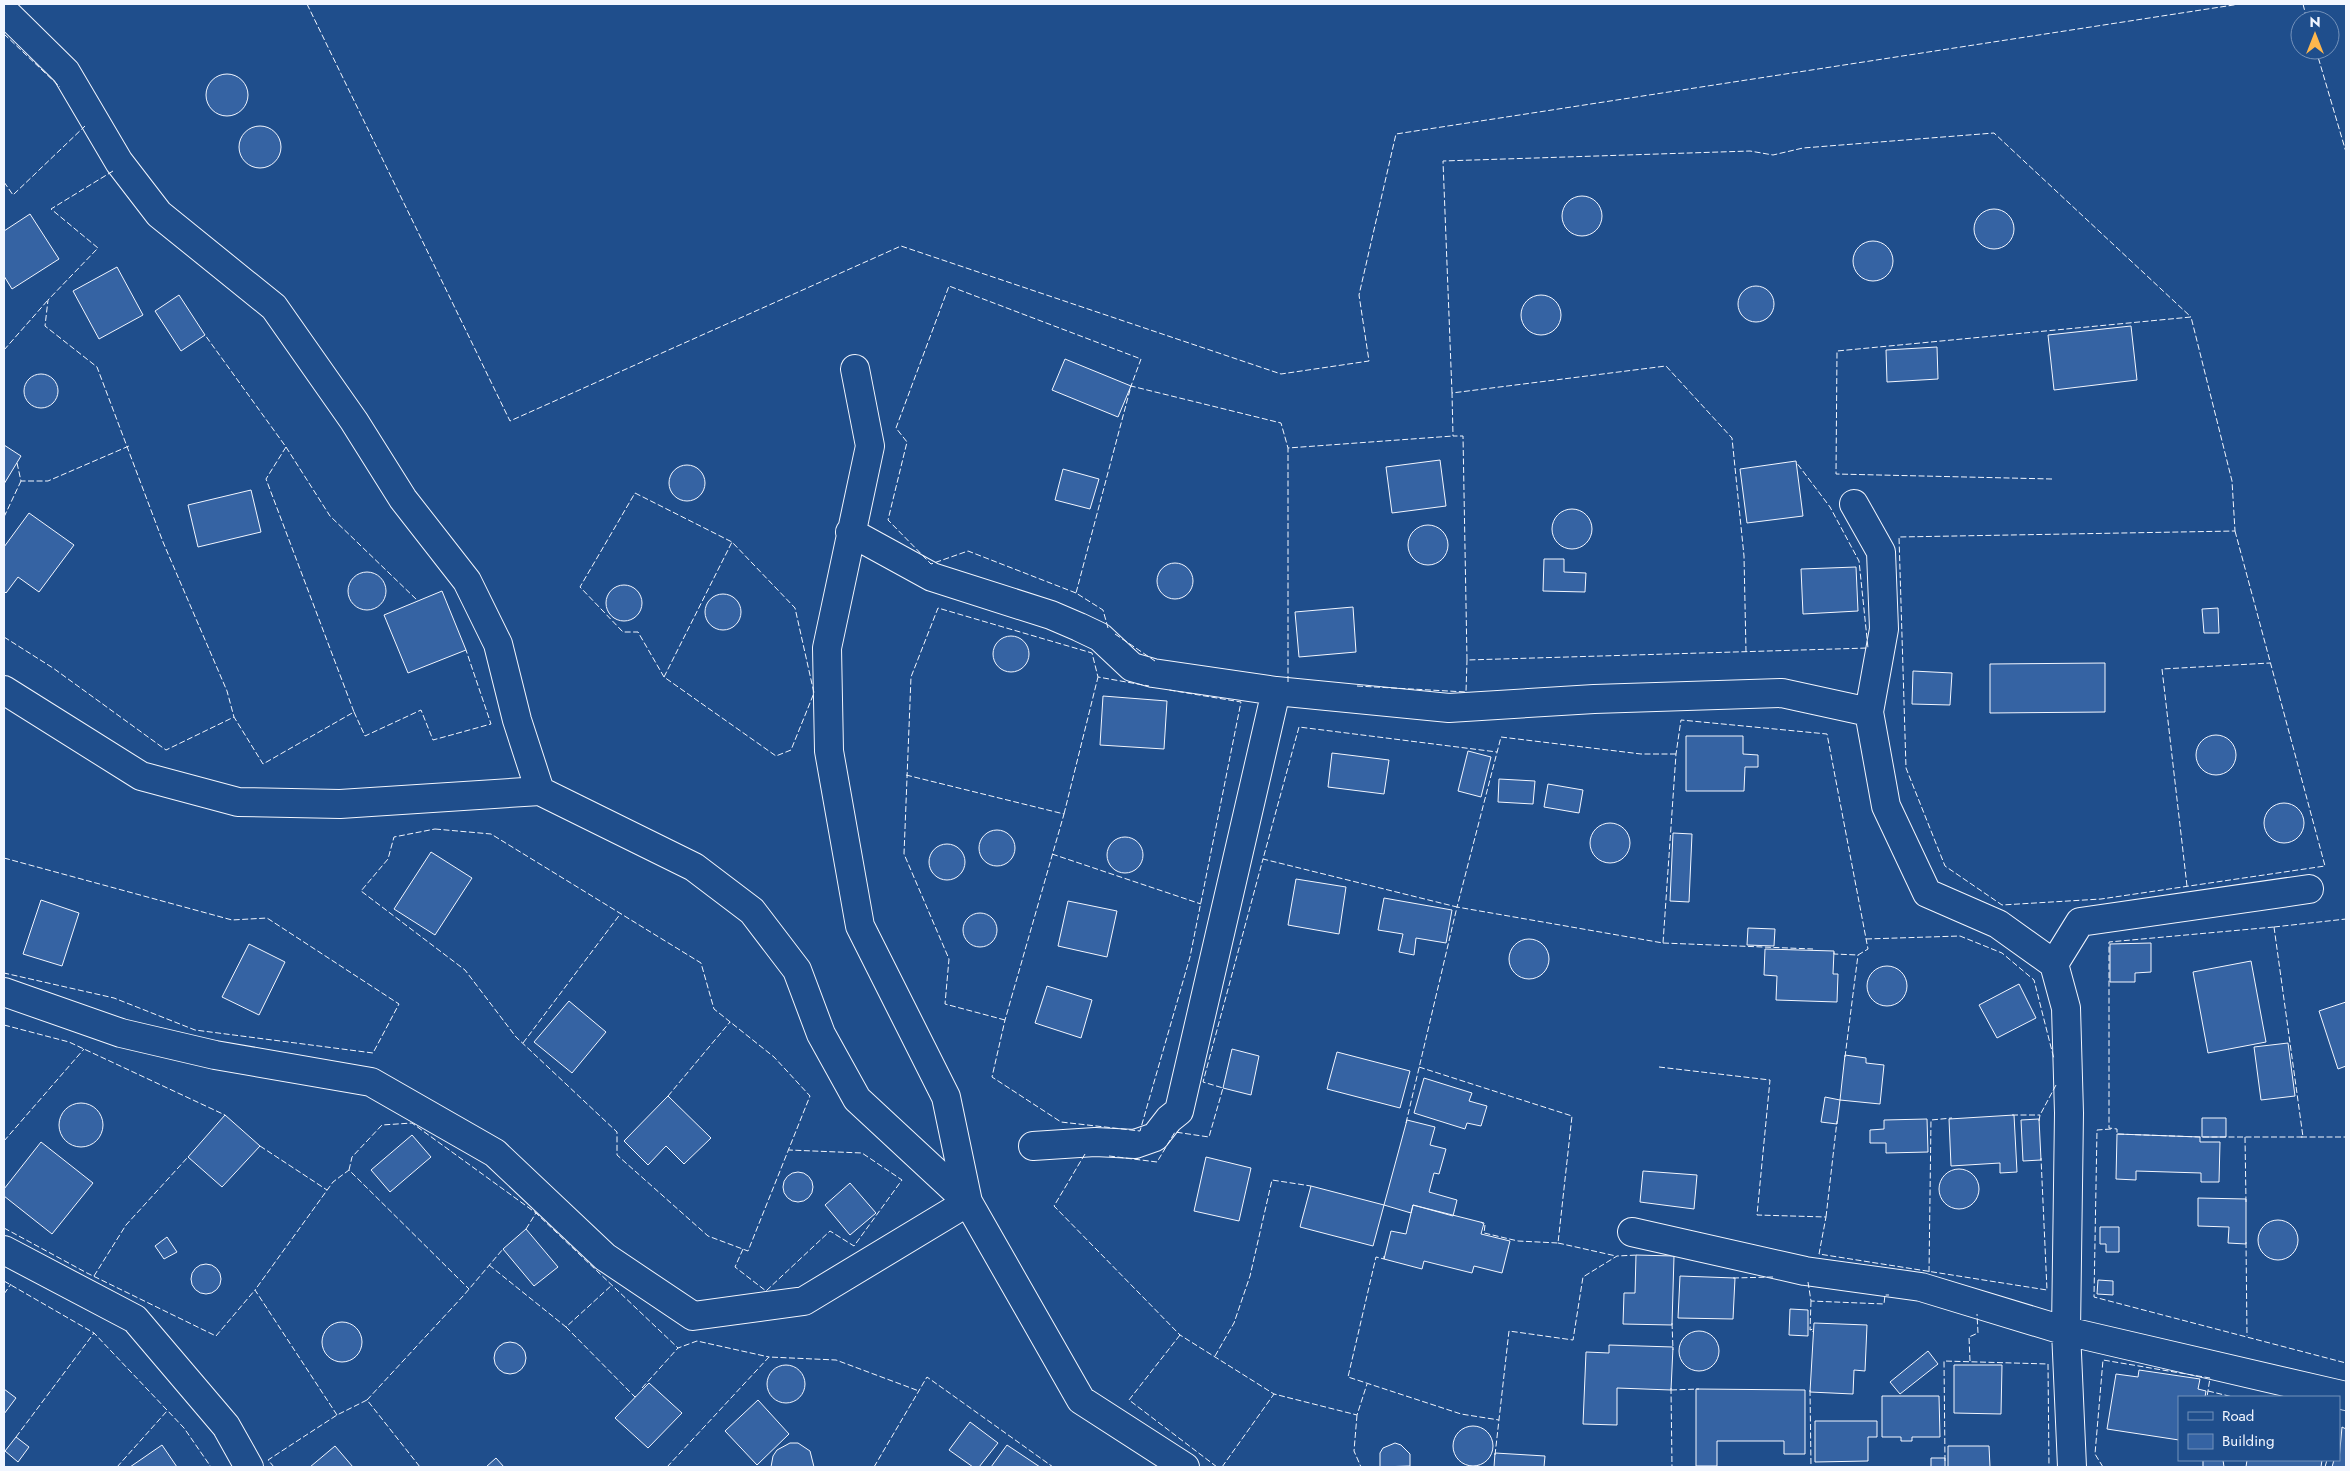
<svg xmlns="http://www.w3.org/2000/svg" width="2350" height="1471" font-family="Jost,sans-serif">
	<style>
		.building { fill: #3563a3; stroke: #f2f6ff }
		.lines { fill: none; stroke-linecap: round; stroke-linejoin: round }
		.minor-casing { stroke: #f2f6ff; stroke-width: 30 }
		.minor { stroke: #1f4e8c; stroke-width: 28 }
		.fence { stroke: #f2f6ff; stroke-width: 1; stroke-dasharray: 6 2.5; stroke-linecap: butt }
	</style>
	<rect width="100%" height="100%" fill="#1f4e8c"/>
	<path class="building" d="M206 95a21 21 0 1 1 42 0a21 21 0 1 1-42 0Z
		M239 147a21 21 0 1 1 42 0a21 21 0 1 1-42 0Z
		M1562 216a20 20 0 1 1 40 0a20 20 0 1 1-40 0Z
		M1974 229a20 20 0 1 1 40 0a20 20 0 1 1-40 0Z
		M30,214l29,45 -47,30 -8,-13v-45z
		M1853 261a20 20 0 1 1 40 0a20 20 0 1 1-40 0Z
		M117,267l26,48 -44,24 -26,-48z
		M1738 304a18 18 0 1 1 36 0a18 18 0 1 1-36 0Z
		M1521 315a20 20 0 1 1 40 0a20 20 0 1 1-40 0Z
		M179,295l26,40 -24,16 -26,-40z
		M2131,326l6,54 -83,10 -6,-55z
		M1937,347l1,32 -51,3 -1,-32z
		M1065,359l66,27 -13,31 -66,-27z
		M24 391a17 17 0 1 1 34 0a17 17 0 1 1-34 0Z
		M4,445l17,11 -17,28z
		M1440,460l6,46 -54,7 -6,-46z
		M1796,461l7,55 -56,7 -7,-54z
		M669 483a18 18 0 1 1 36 0a18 18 0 1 1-36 0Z
		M1063,469l36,10 -9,30 -35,-9z
		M251,490l10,42 -63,15 -10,-42z
		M1552 529a20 20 0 1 1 40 0a20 20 0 1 1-40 0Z
		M29,513l45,32 -35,47 -21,-15 -12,16 -2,-2v-44z
		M1408 545a20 20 0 1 1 40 0a20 20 0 1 1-40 0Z
		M1544,559h20v13l22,1 -1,19 -42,-1z
		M1157 581a18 18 0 1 1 36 0a18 18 0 1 1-36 0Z
		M1856,567l2,44 -55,3 -2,-45z
		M348 591a19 19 0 1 1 38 0a19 19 0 1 1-38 0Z
		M606 603a18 18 0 1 1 36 0a18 18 0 1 1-36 0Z
		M442,591l24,59 -58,23 -24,-58z
		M705 612a18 18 0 1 1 36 0a18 18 0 1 1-36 0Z
		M1353,607l3,45 -57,5 -4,-45z
		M2218,608l1,25h-15l-2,-24z
		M993 654a18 18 0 1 1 36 0a18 18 0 1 1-36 0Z
		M2105,663v49l-115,1v-49z
		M1913,671l39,2 -2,32 -38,-1z
		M1103,696l64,5 -3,48 -64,-4z
		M2196 755a20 20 0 1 1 40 0a20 20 0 1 1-40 0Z
		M1686,736h57v18l15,1v12h-13l-1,24h-58z
		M1468,751l23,6 -10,40 -23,-6z
		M1332,753l57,7 -5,34 -56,-7z
		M1499,779l36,2 -2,23 -35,-2z
		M1548,784l35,6 -4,23 -35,-6z
		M2264 823a20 20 0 1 1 40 0a20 20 0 1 1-40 0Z
		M1590 843a20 20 0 1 1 40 0a20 20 0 1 1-40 0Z
		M979 848a18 18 0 1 1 36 0a18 18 0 1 1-36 0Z
		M1673,833l19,1 -3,68 -19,-1z
		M1107 855a18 18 0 1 1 36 0a18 18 0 1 1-36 0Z
		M929 862a18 18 0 1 1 36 0a18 18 0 1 1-36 0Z
		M431,852l41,26 -37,57 -41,-26z
		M1296,879l50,8 -7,47 -51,-9z
		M1384,898l68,12 -6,33 -30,-5 -2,17 -15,-3 4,-18 -25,-4z
		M41,900l38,13 -17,53 -39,-12z
		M1068,901l49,10 -10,46 -49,-11z
		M963 930a17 17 0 1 1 34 0a17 17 0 1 1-34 0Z
		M1748,928l27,1 -1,17 -27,-1z
		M1509 959a20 20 0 1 1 40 0a20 20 0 1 1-40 0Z
		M2151,943v29l-16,1v9h-25v-38z
		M249,944l36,18 -26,53 -37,-18z
		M1765,949l69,2 -1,23h5l-1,28 -61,-2 1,-24 -13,-1z
		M2251,961l15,81 -58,11 -15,-81z
		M1867 986a20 20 0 1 1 40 0a20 20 0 1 1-40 0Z
		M2019,984l17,34 -39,20 -18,-33z
		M1047,986l45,14 -11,38 -46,-15z
		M569,1001l37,31 -34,41 -38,-31z
		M2346,1002v64l-8,3 -19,-58z
		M2288,1043l7,53 -34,4 -7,-53z
		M1232,1049l27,7 -8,39 -28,-7z
		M1337,1052l73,19 -10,37 -73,-19z
		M1845,1055l21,3v5l18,2 -4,39 -40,-4z
		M1424,1078l48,15 -3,8 18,5 -6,20 -14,-3 -2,6 -51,-16z
		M668,1096l43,42 -27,26 -18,-18 -18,19 -24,-24z
		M1825,1097l15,3 -3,24 -16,-2z
		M59 1125a22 22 0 1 1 44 0a22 22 0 1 1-44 0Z
		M225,1115l35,31 -38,41 -34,-30z
		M2014,1115l3,57 -17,1v-10l-49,3 -2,-47z
		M2202,1118h24v19h-24z
		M1927,1119l1,33 -42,1v-10h-16v-13l14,-1v-9z
		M2039,1119l2,41 -18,1 -2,-41z
		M1407,1120l28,7 -5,18 16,4 -7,25 -5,-1 -5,19 28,8 -4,16 -40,-11 -2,8 -27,-8z
		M2117,1134l83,3v5h20l-1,40h-18v-9l-65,-2v9l-20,-1z
		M412,1135l19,22 -41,35 -19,-22z
		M41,1142l52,41 -41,51 -48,-38v-7z
		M1206,1157l45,11 -12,53 -45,-10z
		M1939 1189a20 20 0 1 1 40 0a20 20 0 1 1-40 0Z
		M1643,1171l54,4 -3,34 -54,-7z
		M783 1187a15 15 0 1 1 30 0a15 15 0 1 1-30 0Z
		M850,1183l26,30 -26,22 -25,-30z
		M1311,1186l73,19 -11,41 -73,-19z
		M2198,1198l48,1v45l-18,-1 1,-16 -31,-1z
		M1413,1205l71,18 -3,11 29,7 -8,32 -28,-7 -2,7 -48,-12 -2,8 -38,-10 7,-28 15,3z
		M2258 1240a20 20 0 1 1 40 0a20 20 0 1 1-40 0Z
		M2100,1227h19v25h-13v-8h-6z
		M526,1229l32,38 -24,19 -31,-37z
		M167,1237l10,15 -13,7 -9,-13z
		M1636,1255l38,1 -2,69 -49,-1 1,-31h11z
		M191 1279a15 15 0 1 1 30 0a15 15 0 1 1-30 0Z
		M1680,1276l55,2 -2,41 -55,-1z
		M2098,1280l15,1v14l-16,-1z
		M1790,1309l18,1v26l-19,-1z
		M322 1342a20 20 0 1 1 40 0a20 20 0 1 1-40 0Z
		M1814,1323l53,2 -2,46 -11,-1 -1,24 -43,-2z
		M1679 1351a20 20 0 1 1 40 0a20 20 0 1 1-40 0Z
		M494 1358a16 16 0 1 1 32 0a16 16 0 1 1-32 0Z
		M1609,1345l64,2 -2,43 -54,-2v37l-34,-1 3,-72 23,1z
		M1928,1351l10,13 -38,30 -10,-12z
		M767 1384a19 19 0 1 1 38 0a19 19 0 1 1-38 0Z
		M1954,1365h48l-1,49 -47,-1z
		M2139,1370l61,9 -2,10 8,2 -1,6h-26v43l-72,-11 9,-55 22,3z
		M649,1383l33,30 -34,35 -33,-30z
		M4,1389l12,9 -12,16z
		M1696,1389l109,1v64h-21v-13h-67v25h-21z
		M1882,1396h57l1,41h-28v4h-11v-4h-19z
		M758,1400l31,34 -32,31 -32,-34z
		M1815,1421h62v16h-9v24l-53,1z
		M970,1422l28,21 -19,24h-6l-24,-17z
		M1453 1446a20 20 0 1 1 40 0a20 20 0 1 1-40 0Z
		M2342,1427l4,2v38h-14l2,-7h5z
		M16,1437l13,10 -11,15 -13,-11z
		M790,1443h8l12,8 4,16h-43l2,-11 4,-6z
		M1395,1443l6,2 9,9v12l-30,1v-14l3,-5z
		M162,1445l15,22h-47z
		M1007,1445l33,22h-49z
		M335,1446l18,21h-43z
		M1948,1446h41l1,21h-42z
		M1495,1453l50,3 -1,11h-50z
		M496,1458l8,9h-18z
		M1931,1458h14v9h-14z
		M2203,1460h20l1,7h-21z
		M2247,1460h75l-1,7h-75z"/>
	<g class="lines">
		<defs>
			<path id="minor" d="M4,11l62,61 53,90 40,52 115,93 80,114 49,78 64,82 31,63 19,76 23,71 154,76 58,44 45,59 24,64 36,65 111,103 113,198 104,67
				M1854,504l27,48 3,77 -15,83 17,94 41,87 71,31 56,40 12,44 3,105 -3,218 6,136
				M850,532l82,45 119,38 28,12 21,10 32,30 21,6 123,18 173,17 145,-9 188,-6 87,19
				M4,690l137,86 97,26 102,2 200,-13
				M2054,964l26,-42 229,-33
				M4,992l117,41 94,22 156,27 124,71 110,104 88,59 111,-15 164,-99 -22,-105 -86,-171 -31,-175 -2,-103 43,-202 -15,-77
				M1033,1146l62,-4 40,2 20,-7 14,-18 10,-8 97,-420
				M1632,1232l173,39 116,16 145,44 280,65
				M4,1250l131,69 91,107 23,41"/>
		</defs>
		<use href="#minor" class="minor-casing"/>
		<use href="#minor" class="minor"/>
		<path class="fence" d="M307,4l203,417 391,-175 380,128 88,-13 -10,-66 37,-161 844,-130
			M2303,4l4,16
			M4,34l56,53
			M2316,50l30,102
			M113,171l-62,38 47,39 -50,52 -3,26 52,41 66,175 64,149 7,26
			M4,182l9,13 72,-69
			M4,350l44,-50
			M1452,393l-9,-232 307,-10 23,4 30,-7 191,-15 197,184
			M286,447l44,69 88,85
			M17,463l4,18h27l81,-35
			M2052,479l-216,-5 1,-123 354,-34 41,164 3,50
			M635,493l97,49 63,66 19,85 -23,57 -15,6 -112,-79 -26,-45h-15l-43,-45z
			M4,517l17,-36
			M2235,531l90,335 -224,33 -99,6 -57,-39 -39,-98 -7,-231z
			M1076,593l-108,-42 -37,13 -43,-44 19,-78 -11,-14 53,-142 192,73 -10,27
			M1108,628l-5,-18 -27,-17 55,-207 150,37 7,25
			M1115,634l40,27
			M4,637l49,31 113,82 68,-33 29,47 91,-52 -88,-233 20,-32 -81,-112
			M1746,652l-2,-96 -12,-118 -66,-72 -214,27 1,43h10l4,224 401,-12 -9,-87 -29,-54 -34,-45
			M664,677l68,-135
			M1288,682v-234l165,-12
			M1357,686l109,6 1,-32
			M354,712l11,24 56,-26 12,30 58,-16 -25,-74
			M1676,754h-35l-140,-17 -44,170 206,36 13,-189 5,-34 146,14 41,215 -10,6 -24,-1v-3
			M906,775l158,39 -59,206 -13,57 69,45 79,9 50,-174 51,-255 -72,-12
			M1064,814l34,-137
			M435,829l56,5 210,129 13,46 60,48 36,39 -62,155 -40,-15 -91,-81v-23l-101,-95 -51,-67 -104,-79 27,-32 6,-22z
			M1052,854l149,50
			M4,858l228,62 35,-2 132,86 -26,49 -178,-23 -81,-32 -110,-25
			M2187,886l-25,-217 108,-6
			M2274,927l29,210h-103l-83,-3v-5l-8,-1v-186z
			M2274,927l72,-8
			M1866,939l94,-3 42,17 32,27 20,79
			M1663,943l150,6
			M1005,1020l-60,-16 4,-45 -45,-105 7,-177 27,-69 154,45 6,24 51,9
			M4,1025l65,17 156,73
			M523,1043l98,-130
			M1845,1057l13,-102
			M1419,1067l153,49 -14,127 -40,-2 -34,-8 1,-8 -4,-3
			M1659,1067l111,13 -13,135 69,2 -7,37 228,36 -6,-132
			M668,1096l62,-74
			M2012,1115h28
			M2039,1121l1,-6 16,-30
			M1406,1123l51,-216 -194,-48 36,-132 198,25
			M2111,1129l-14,1 -3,167 252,66
			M2245,1137l1,65
			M2301,1137h45
			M4,1141l80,-92
			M260,1146l67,44
			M1085,1154l-31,52 126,129 94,59 83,21 10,-31
			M1109,1156l48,6 18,-30 34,5 14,-49 -20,-6 60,-223
			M349,1170l3,-13 30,-32 30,-2 124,90
			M1826,1217l11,-96
			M4,1228l83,45 129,63 39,-46
			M526,1229l10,-16 142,135 19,-7 72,16
			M2246,1242l1,94
			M1558,1243l58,13
			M743,1249l-8,18 31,24 64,-60 24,15 48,-66 -40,-27 -73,-3
			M1384,1256v3l-8,-2 -28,120 113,37 38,6
			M489,1265l77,62 46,-42
			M1929,1272l2,-152 21,-2
			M94,1276l32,-51 62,-68
			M1733,1278l40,-1
			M4,1281l90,52 90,95 27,39
			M1808,1282l3,19 73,3 1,-9h4
			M4,1294l7,-10
			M1811,1301l-1,29 3,-1v3
			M1672,1323l1,27
			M566,1327l69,70 2,-3
			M1180,1335l-51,65 88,67
			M1215,1356l19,-33 16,-47 22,-96 39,6
			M1970,1361l-1,-24 9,-4 -1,-19
			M642,1388l36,-40
			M1671,1388l1,79
			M1671,1390l28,-1
			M1810,1390l1,77
			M2208,1391l25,6
			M367,1400l97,-105 39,-46
			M337,1415l-82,-125 78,-108 16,-12 120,119
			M1357,1415l-3,36 7,16
			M16,1437l78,-104
			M1495,1455l14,-124 64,9 10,-63 34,-21 21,-1
			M1945,1461l-1,-100 104,3 1,103
			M117,1467l50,-56
			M274,1467l-6,-7 69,-45 30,-15 53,67
			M667,1467l102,-110 67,3 83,31
			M874,1467l53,-90 126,90
			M1222,1467l52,-73
			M2103,1467l-8,-13 8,-94 107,18 -3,19
			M2325,1467l2,-7"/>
	</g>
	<rect width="2350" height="1471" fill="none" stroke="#f2f6ff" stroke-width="10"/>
	<rect x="2178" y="1396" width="162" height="65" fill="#1f4e8c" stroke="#7391ba"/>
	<rect x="2188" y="1412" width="25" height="8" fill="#1f4e8c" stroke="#7391ba"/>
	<text x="2222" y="1421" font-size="15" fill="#f2f6ff">Road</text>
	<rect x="2188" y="1434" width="25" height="15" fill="#3563a3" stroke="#7391ba"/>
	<text x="2222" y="1446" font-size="15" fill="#f2f6ff">Building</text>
	<g transform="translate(2315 35)"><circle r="24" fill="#1f4e8c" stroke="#7391ba"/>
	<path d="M0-4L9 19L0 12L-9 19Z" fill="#ffb74d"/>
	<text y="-8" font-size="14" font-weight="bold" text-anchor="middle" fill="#f2f6ff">N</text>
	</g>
</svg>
